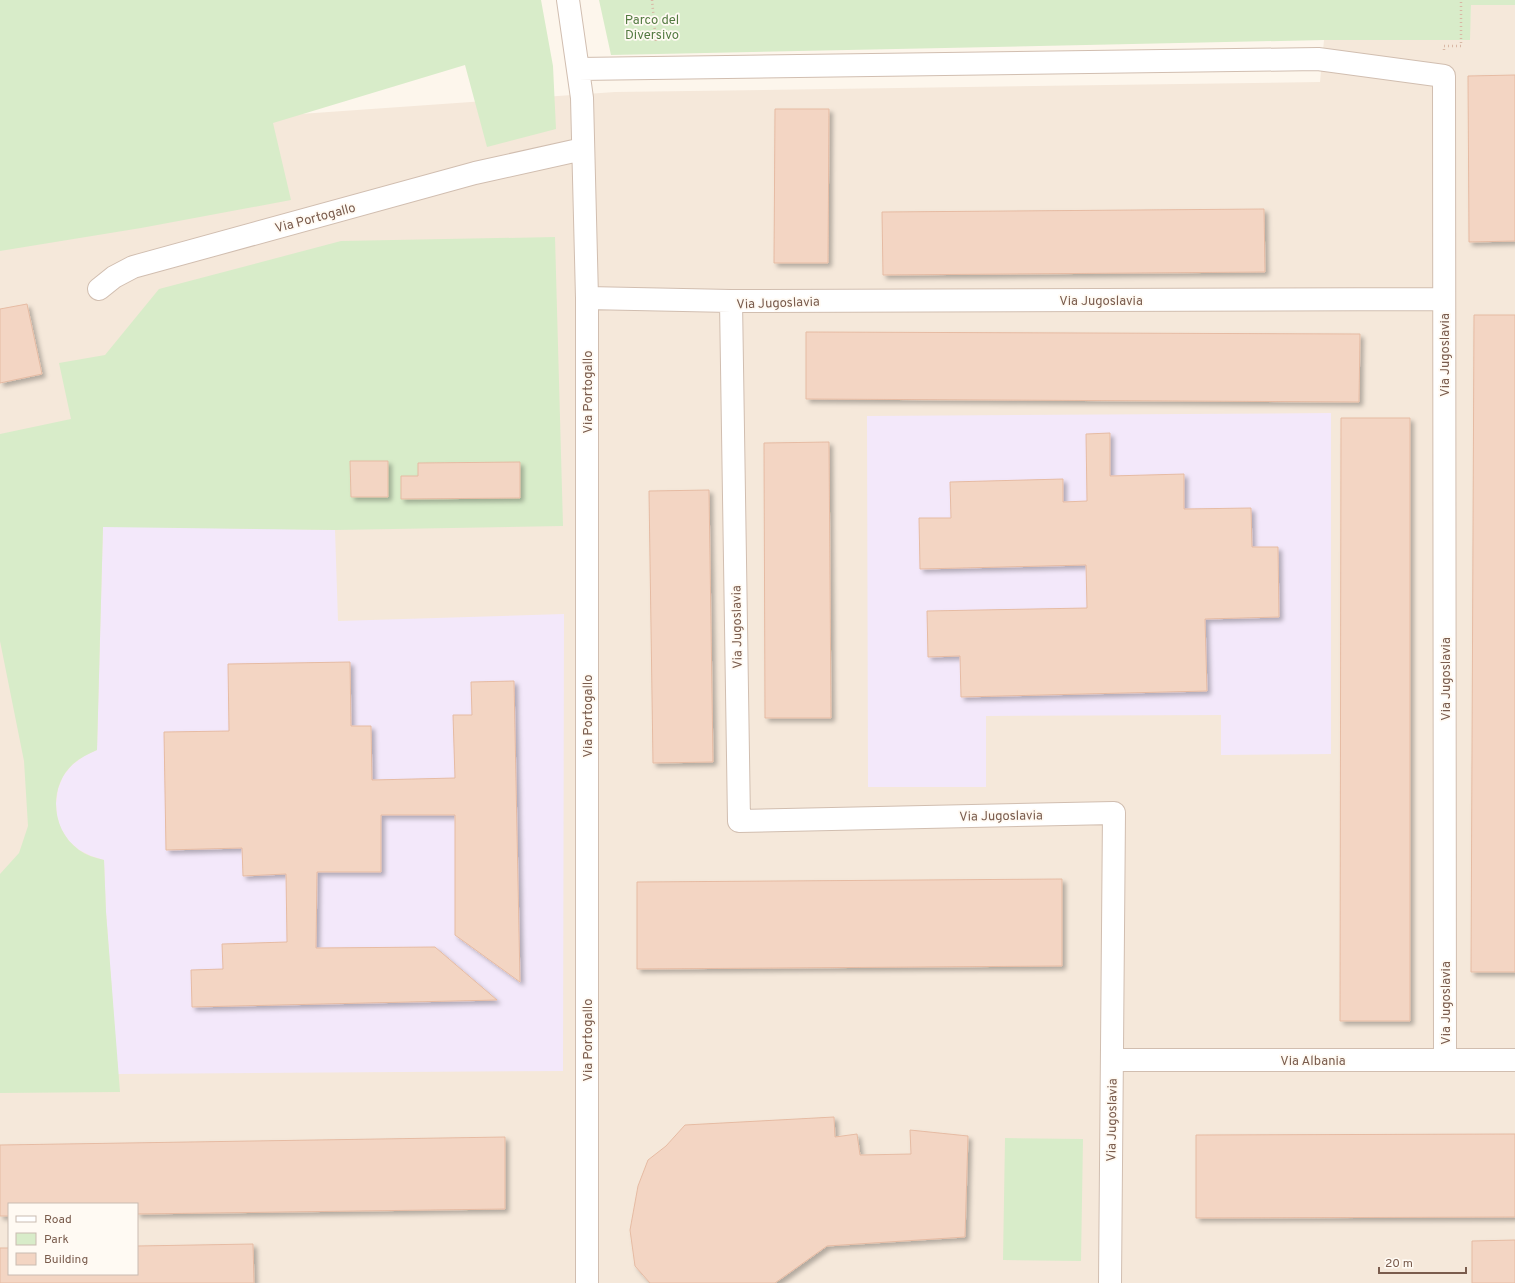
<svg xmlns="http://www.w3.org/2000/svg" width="1515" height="1283" font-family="Overpass,sans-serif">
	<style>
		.residential { fill: #f5e8da; fill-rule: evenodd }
		.education { fill: #f3e8fa }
		.green { fill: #d8ecc9 }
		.building { fill: #f3d5c3; stroke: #e6bba3; filter: url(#shadow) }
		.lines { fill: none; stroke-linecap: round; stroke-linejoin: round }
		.minor-casing { stroke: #d1beb0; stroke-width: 24 }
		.path { stroke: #d9b8a5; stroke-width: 2.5; stroke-dasharray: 1 3; stroke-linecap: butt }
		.minor { stroke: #fff; stroke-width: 22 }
		.labels { text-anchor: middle; stroke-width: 3.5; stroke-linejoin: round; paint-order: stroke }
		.park-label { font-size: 13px; fill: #537a41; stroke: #fffaf3 }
		.street-label { font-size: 13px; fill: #7a5c4d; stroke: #fffaf3 }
	</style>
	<defs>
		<filter id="shadow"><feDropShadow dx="3.5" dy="3.5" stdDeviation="2" flood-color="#0004"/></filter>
	</defs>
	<rect width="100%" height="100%" fill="#fdf6ec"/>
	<path class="residential" d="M1471,5h44v1278h-1515v-1148l615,-43 705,-10 4,-42h145zM9,1204h128v70h-128z"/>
	<path class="education" d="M1331,413v341l-110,1v-40l-235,1v71h-118l-1,-371z
		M103,526l232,4 3,91 226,-7 -1,457 -445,3 -12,-162 -2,-52 -13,-4 -12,-6 -10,-9 -8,-12 -4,-13 -1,-13 2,-14 5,-13 9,-11 12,-9 13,-6z"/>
	<path class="green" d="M0,0h541l12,66 3,63 -69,18 -22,-82 -192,58 18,77 -150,28 -141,23z
		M599,0h916v5h-44l-1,35h-146l-713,15z
		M555,237l8,289 -228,4 -232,-3 -6,223c-9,4 -17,8 -24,14 -25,23 -22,66 6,86 7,5 16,8 25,10l2,52 14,180 -120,1v-219l19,-21 9,-27 -4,-65 -24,-120v-207l71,-15 -12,-56 46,-8 54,-66 182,-48z
		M1005,1138l78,1 -2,122 -78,-1z"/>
	<path class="building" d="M1515,75v166l-46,1 -1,-166z
		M775,109h54l-1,154h-54z
		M1264,209l1,63 -382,3 -1,-63z
		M27,304l15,70 -42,9v-74z
		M1474,315h41v657h-44z
		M806,332l554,2 -1,68 -553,-3z
		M1341,418h69v603h-70z
		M1110,433v43l74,-2v35l67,-1 1,39h26l1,70 -74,2 2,72 -246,6 -1,-41 -32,1 -1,-46 160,-3 -1,-43 -166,4 -1,-51h32l-1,-36 113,-3v23l24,-1 -1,-67z
		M829,442l2,276h-66l-1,-275z
		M350,461h38v36h-37z
		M520,462v36l-119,1v-23h17v-13z
		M709,490l4,272 -60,1 -4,-272z
		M350,662l1,64h20l1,54 83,-2 -2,-63h19l-1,-33 43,-1 6,301 -65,-47v-120h-74v57h-64l-1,76 119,-1 62,53 -305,7 -1,-37 32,-1 -1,-25 65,-2 -1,-68 -43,2 -1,-28 -76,2 -2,-118 65,-1 -1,-67z
		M1062,879v87l-425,3v-87z
		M834,1117l1,20 22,-3 3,21 51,-1 -1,-24 58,6 -3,101 -138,9 -52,37h-125l-15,-17 -5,-36 8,-44 10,-26 18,-14 19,-21z
		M1515,1134v83l-319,1v-83z
		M505,1137v72l-368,5v-10h-128v12h-9v-71z
		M1515,1240v43h-43v-42z
		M253,1244l1,39h-254v-35h9v26h128v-28z"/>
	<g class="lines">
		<defs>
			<path id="minor" d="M568,0l14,98 5,200v985
				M578,69l740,-10 126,17 1,984
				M99,289l15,-12 19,-10 342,-94 108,-24
				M587,298l144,3 713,-2
				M731,301l8,520 375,-8 -4,470
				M1112,1060h403"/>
		</defs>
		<use href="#minor" class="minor-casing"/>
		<path class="path" d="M652,0l4,42
			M1444,50v-4h17v-46"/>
		<use href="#minor" class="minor"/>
	</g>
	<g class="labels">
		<g class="park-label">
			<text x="652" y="24">Parco del<tspan x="652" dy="15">Diversivo</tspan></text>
		</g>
		<g class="street-label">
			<text transform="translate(315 217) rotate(-15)" y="5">Via Portogallo</text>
			<text x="1101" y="305">Via Jugoslavia</text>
			<text transform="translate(778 302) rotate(-2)" y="5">Via Jugoslavia</text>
			<text transform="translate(1444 355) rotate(-90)" y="5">Via Jugoslavia</text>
			<text transform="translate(587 392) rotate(-90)" y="5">Via Portogallo</text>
			<text transform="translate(736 627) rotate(-91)" y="5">Via Jugoslavia</text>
			<text transform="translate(1445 679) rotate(-90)" y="5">Via Jugoslavia</text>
			<text transform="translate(587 716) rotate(-90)" y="5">Via Portogallo</text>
			<text transform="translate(1001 815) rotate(-1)" y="5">Via Jugoslavia</text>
			<text transform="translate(1445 1003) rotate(-90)" y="5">Via Jugoslavia</text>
			<text transform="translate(587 1040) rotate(-90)" y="5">Via Portogallo</text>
			<text x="1313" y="1065">Via Albania</text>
			<text transform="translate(1111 1120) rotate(-89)" y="5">Via Jugoslavia</text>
		</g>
	</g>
	<rect x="8" y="1203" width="130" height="72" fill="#fffaf3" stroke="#cabbb1"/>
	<rect x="16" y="1216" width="20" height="6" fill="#ffffff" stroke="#cabbb1"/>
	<text x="44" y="1223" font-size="12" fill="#7a5c4d">Road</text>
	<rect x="16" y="1233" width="20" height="12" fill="#d8ecc9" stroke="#cabbb1"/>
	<text x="44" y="1243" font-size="12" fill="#7a5c4d">Park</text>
	<rect x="16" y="1253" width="20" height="12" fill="#f3d5c3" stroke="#cabbb1"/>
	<text x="44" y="1263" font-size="12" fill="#7a5c4d">Building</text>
	<path d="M1379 1267v6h87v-6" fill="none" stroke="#7a5c4d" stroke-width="2"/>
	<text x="1385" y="1267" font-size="12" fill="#7a5c4d" stroke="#fffaf3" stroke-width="3" paint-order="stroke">20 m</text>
</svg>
